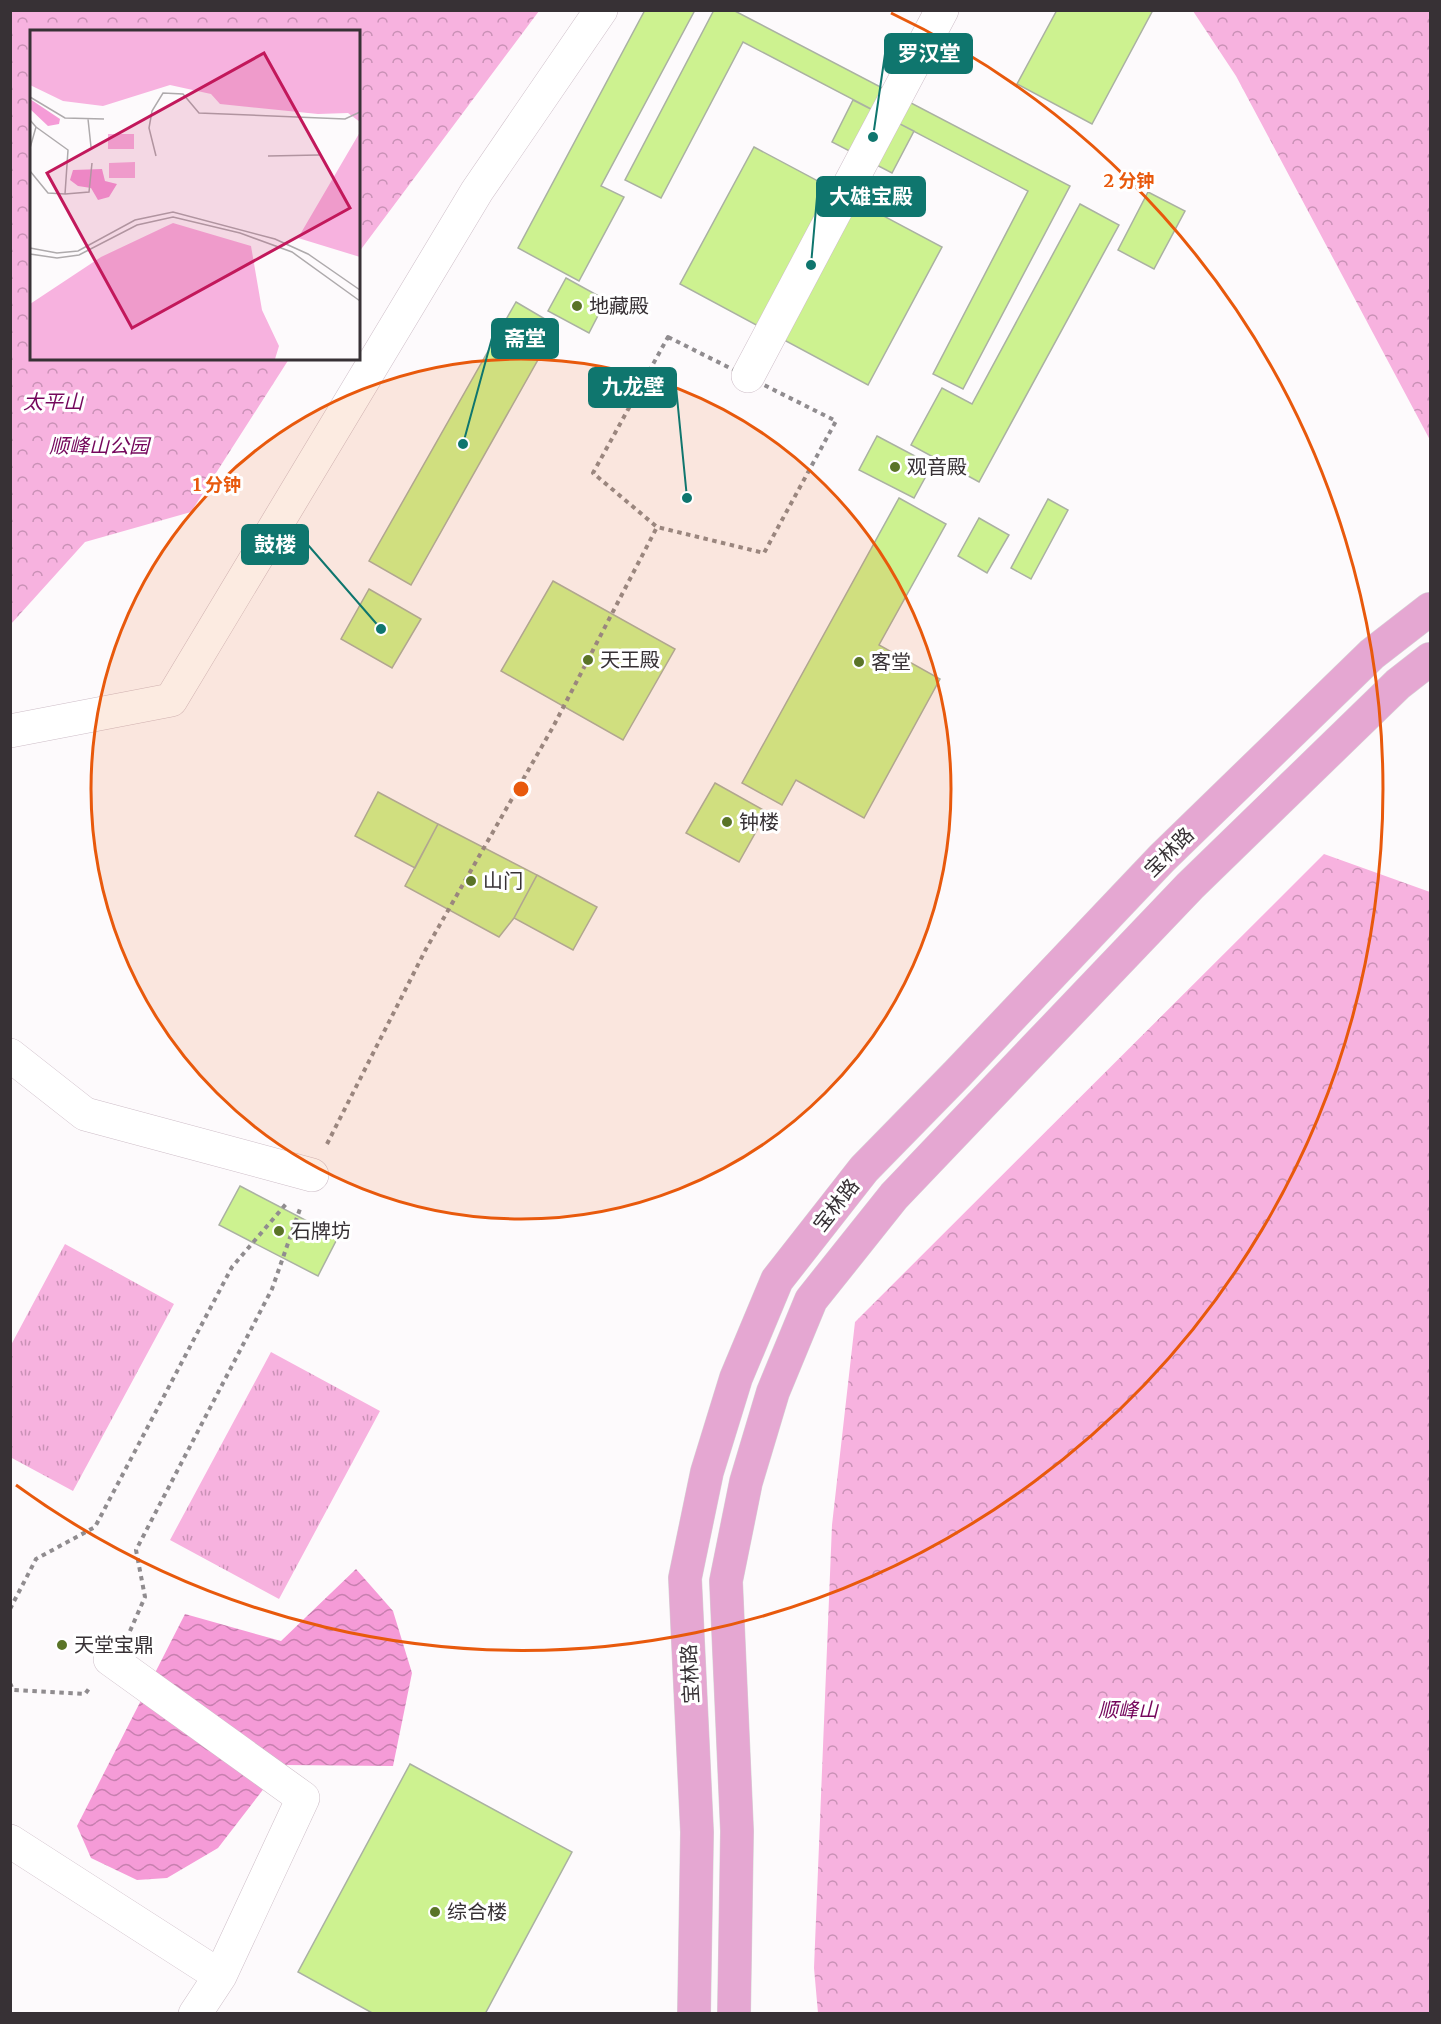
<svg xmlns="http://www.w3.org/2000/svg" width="1441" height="2024" font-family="Merriweather,'Noto Sans SC',serif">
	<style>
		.grass { fill: url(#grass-tufts) }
		.forest { fill: url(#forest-crowns) }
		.water { fill: url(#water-waves) }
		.building { fill: #cdf290; stroke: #aab1a2; stroke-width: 1.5 }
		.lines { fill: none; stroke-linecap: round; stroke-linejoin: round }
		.minor-casing { stroke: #cebec8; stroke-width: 34 }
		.major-casing { stroke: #d7d6d7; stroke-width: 34 }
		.path { stroke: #908c8f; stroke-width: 4; stroke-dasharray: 4.5 4.5; stroke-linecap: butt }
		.minor { stroke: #fff; stroke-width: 33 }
		.major { stroke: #e5a7d2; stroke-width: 33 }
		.ring { fill: none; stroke: #e8590c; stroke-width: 3 }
		.poi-dot { fill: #5a7427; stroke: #fff; stroke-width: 2 }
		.labels { text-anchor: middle; stroke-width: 6; stroke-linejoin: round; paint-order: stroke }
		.poi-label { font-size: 20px; fill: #373135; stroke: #fff; text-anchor: start }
		.park-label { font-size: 20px; font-style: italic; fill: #75075c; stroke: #fff }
		.street-label { font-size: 20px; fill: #373135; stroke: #fff }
		.inset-road { fill: none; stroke: #aeaaac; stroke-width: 1.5 }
		.view { fill: #c2185b; fill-opacity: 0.15; stroke: #c2185b; stroke-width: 3 }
		.inset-edge { fill: none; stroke: #373135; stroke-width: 3 }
		.centre { fill: #e8590c; stroke: #fff; stroke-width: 3 }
		.ring-label { font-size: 18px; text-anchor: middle; font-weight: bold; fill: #e8590c; stroke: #fff; stroke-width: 6; stroke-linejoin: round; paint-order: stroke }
		.leader { fill: none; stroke: #0f766e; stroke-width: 2 }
		.callout-dot { fill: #0f766e; stroke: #fff; stroke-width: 2 }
		.callout { fill: #0f766e; stroke: #0f766e; stroke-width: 2 }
		.callout-label { font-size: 21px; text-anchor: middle; font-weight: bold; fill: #fff }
	</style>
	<defs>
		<pattern id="grass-tufts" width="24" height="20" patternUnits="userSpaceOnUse" patternTransform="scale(1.5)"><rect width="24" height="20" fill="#f7b2df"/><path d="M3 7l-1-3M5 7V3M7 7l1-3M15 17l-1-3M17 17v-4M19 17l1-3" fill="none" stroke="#c991b6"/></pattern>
		<pattern id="forest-crowns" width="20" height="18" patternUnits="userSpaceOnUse" patternTransform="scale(1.5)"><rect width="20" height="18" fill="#f7b2df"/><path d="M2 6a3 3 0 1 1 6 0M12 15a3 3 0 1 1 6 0" fill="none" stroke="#c991b6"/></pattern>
		<pattern id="water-waves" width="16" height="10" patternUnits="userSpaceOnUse" patternTransform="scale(1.5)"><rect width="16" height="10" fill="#f59bd7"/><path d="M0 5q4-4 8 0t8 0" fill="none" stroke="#c77faf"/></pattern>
	</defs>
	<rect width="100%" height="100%" fill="#fdfafc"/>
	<path class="grass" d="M65,1244l109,60 -101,187 -63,-34 1,-112z
		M271,1352l109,59 -101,188 -109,-59z"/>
	<path class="forest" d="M10,11h529l-180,241 -1,-220h-326v326l257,1 -98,153 -106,30 -74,82z
		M1193,11h237v429l-194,-364z
		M1324,854l106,38v1121h-612l-4,-45 18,-443 23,-203z"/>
	<path class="water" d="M356,1569l37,42 19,62 -19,93 -111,-1 -64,83 -51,30 -30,2 -46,-22 -14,-32 108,-212 96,27z"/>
	<path class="building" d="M645,10h50l-94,176 23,11 -45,84 -61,-33z
		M714,10h19l337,176 -107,203 -30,-15 95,-183 -285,-149 -82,156 -36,-18z
		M1057,10h96l-61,114 -75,-40z
		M853,100l61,31 -22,42 -60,-31z
		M754,147l188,100 -74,138 -188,-101z
		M1148,192l37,19 -31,58 -36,-19z
		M1080,204l39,21 -140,257 -68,-37 31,-57 30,16z
		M566,278l40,22 -17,33 -41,-22z
		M516,302l41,24 -146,259 -42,-24z
		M877,436l55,29 -18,33 -55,-28z
		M899,498l47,26 -67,121 61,34 -76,139 -68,-38 -14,25 -40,-22z
		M1048,499l20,11 -37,69 -20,-11z
		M979,518l30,17 -22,38 -29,-17z
		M553,581l122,68 -52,91 -122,-69z
		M369,589l52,30 -29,49 -51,-29z
		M715,783l52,29 -28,50 -53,-29z
		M378,792l60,32 -23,44 -60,-32z
		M438,824l99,51 -23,43 -15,19 -94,-51z
		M537,875l60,32 -24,43 -59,-32z
		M240,1186l98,51 -20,39 -99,-51z
		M410,1764l162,88 -87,162h-111l-76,-42z"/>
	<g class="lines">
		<defs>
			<path id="minor" d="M748,376l194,-366
				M10,731l161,-31 306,-509 124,-181
				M10,1055l75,59 227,61
				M110,1659l193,139 -83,178
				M10,1841l210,135 -25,38"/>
			<path id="major" d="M694,2014l3,-182 -12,-254 22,-106 29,-94 41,-98 87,-111 93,-95 205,-216 210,-204 58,-45
				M734,2014l3,-183 -11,-250 20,-99 27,-90 38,-92 83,-104 296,-310 208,-202 32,-25"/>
		</defs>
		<use href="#minor" class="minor-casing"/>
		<use href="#major" class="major-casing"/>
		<path class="path" d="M668,337l168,84 -72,132 -107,-26 -64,-54z
			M327,1144l99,-195 127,-222 104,-200
			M10,1609l26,-50 59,-32 137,-260 54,-63
			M130,1631l15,-34 -9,-47 136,-261 29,-83
			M10,1683l3,7 72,4 6,-8"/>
		<use href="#minor" class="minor"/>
		<use href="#major" class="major"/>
	</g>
	<circle cx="521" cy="789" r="430" fill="#e8590c" fill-opacity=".12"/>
	<g class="ring">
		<circle cx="521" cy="789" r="430"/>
		<path d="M891 13A860 860 0 1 1 16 1485"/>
	</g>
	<g class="poi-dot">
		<circle cx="577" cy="306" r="6"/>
		<circle cx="895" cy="467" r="6"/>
		<circle cx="588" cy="660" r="6"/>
		<circle cx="859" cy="662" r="6"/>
		<circle cx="727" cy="822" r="6"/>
		<circle cx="471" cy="881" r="6"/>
		<circle cx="279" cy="1231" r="6"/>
		<circle cx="62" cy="1645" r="6"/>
		<circle cx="435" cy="1912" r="6"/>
	</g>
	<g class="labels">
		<g class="poi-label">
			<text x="589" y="313">地藏殿</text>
			<text x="907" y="474">观音殿</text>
			<text x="600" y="667">天王殿</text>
			<text x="871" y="669">客堂</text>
			<text x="739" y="829">钟楼</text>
			<text x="483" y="888">山门</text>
			<text x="291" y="1238">石牌坊</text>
			<text x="74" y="1652">天堂宝鼎</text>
			<text x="447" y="1919">综合楼</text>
		</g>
		<g class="park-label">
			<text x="53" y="409">太平山</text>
			<text x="99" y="453">顺峰山公园</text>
			<text x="1128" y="1717">顺峰山</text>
		</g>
		<g class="street-label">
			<text transform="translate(1169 852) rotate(-45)" y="7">宝林路</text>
			<text transform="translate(836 1205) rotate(-52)" y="7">宝林路</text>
			<text transform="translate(690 1674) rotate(-93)" y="7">宝林路</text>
		</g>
	</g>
	<g transform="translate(30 30)">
		<rect width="330" height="330" fill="#fdfafc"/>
		<path d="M78,104h26v15h-26zM105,132v16h-26v-15z" fill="#f7b2df"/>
		<path d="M0,1h330v91l-12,-9 -30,1 -98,-10 -9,-10 -41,-9 -67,21 -40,-5 -33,-16zM330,102v125l-62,-19zM143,193l78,23 11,64 17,36 -4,13h-245v-55l71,-47z" fill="#f7b2df"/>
		<path d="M0,69l30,20 -1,5 -11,2 -18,-17zM72,139l3,12 12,3 -8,13 -11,3 -7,-12 -13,-2 -8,-6 3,-10z" fill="#f59bd7"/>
		<path class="inset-road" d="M0,67l35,21 39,1M58,89l3,28M0,90l6,7 -6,21M126,126l-7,-28 3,-17 11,-18 20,1 16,19 146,6 15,-7M238,126l51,-1M0,141l18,22 17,1 3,-44 -32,-23M35,164l24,-2 3,-29M0,218l27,5 21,-2 57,-31 38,-8 102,27 33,15 52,36M0,224l27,4 22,-3 58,-30 36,-8 67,16 52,19 68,49"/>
		<path class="view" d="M234,23l86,155 -218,120 -85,-155z"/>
		<rect width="330" height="330" class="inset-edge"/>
	</g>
	<circle cx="521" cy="789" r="9" class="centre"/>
	<g class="ring-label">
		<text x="1129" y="187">2 分钟</text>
		<text x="217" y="491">1 分钟</text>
	</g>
	<path class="leader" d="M873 137L885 54M811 265L817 197M463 444L492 338M687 498L676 387M381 629L308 545"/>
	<g class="callout-dot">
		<circle cx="873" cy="137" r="6"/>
		<circle cx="811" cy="265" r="6"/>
		<circle cx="463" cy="444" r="6"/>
		<circle cx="687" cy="498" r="6"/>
		<circle cx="381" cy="629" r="6"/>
	</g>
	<g class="callout">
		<rect x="885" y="34" width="87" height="39" rx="6"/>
		<rect x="817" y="177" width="108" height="39" rx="6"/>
		<rect x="492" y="319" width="66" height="39" rx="6"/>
		<rect x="589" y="368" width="87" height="39" rx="6"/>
		<rect x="242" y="525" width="66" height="39" rx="6"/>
	</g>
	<g class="callout-label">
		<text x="929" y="61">罗汉堂</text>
		<text x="871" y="204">大雄宝殿</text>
		<text x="525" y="346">斋堂</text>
		<text x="633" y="394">九龙壁</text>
		<text x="275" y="552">鼓楼</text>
	</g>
	<rect width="1441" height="2024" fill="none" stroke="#373135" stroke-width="24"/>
</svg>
